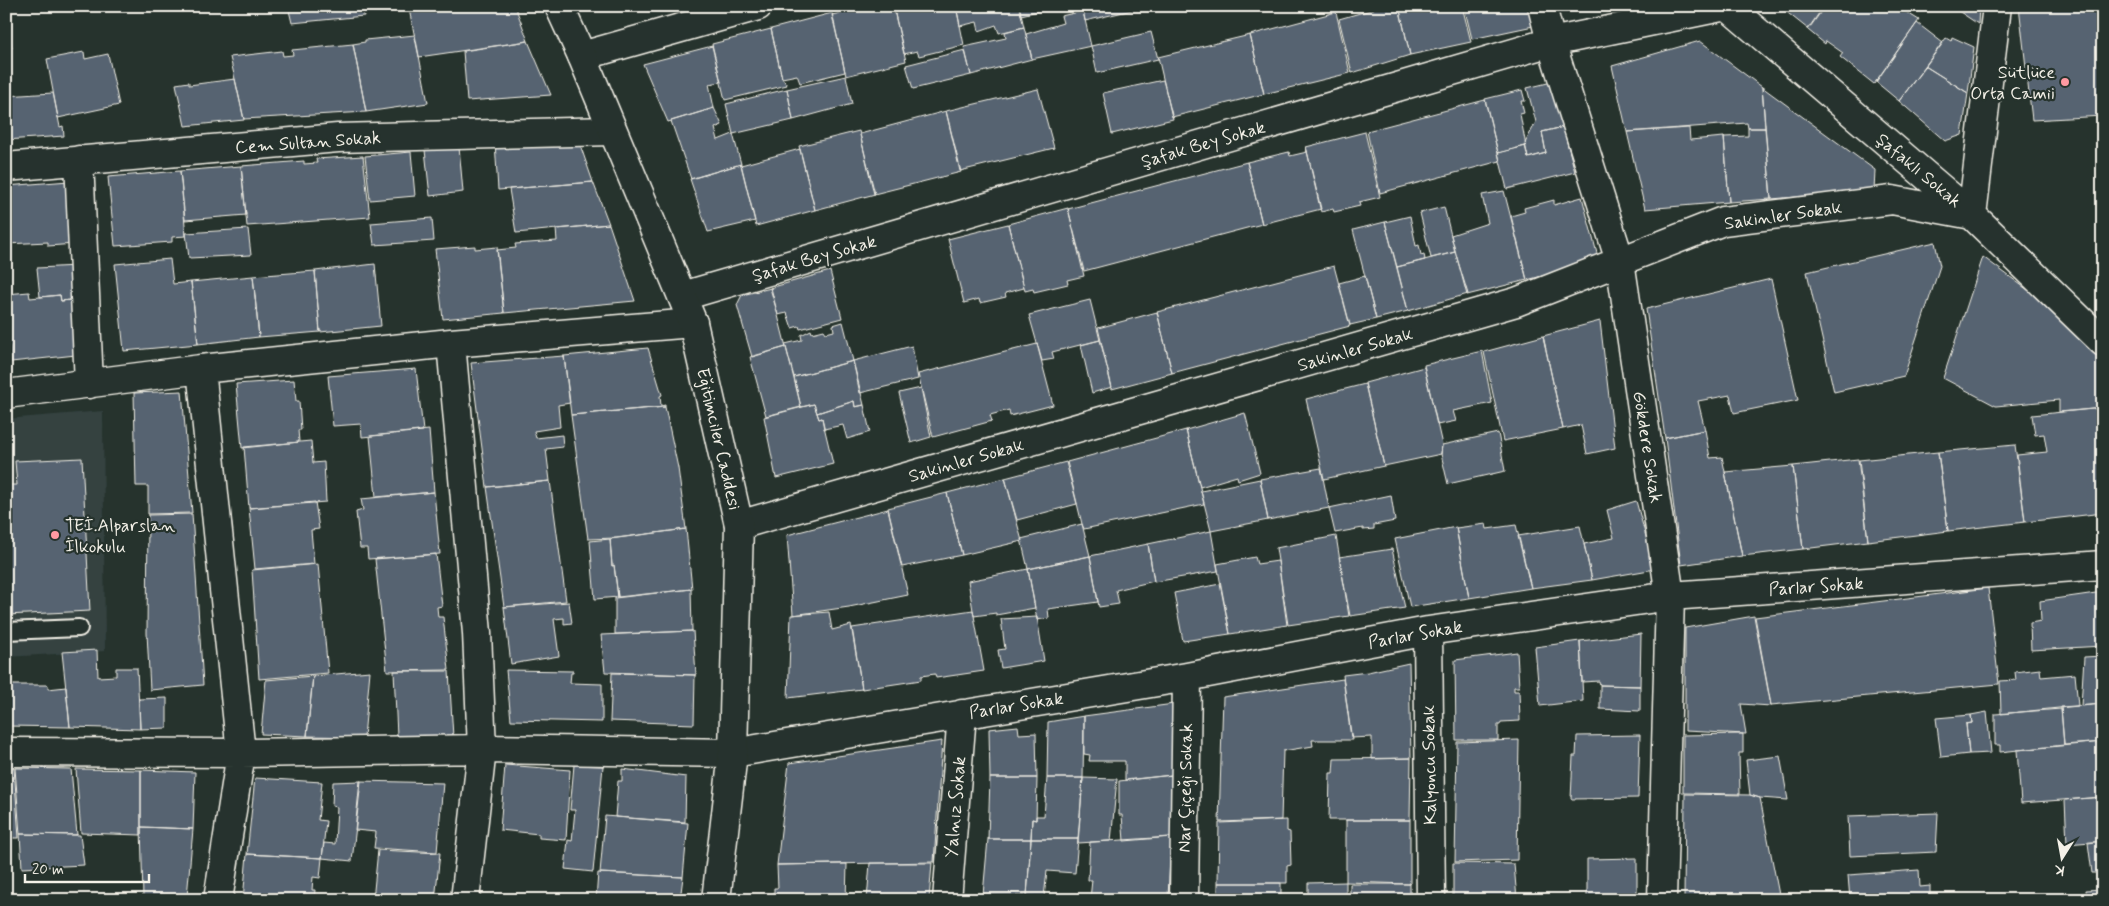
<svg xmlns="http://www.w3.org/2000/svg" width="2109" height="906" font-family="Mynerve,sans-serif">
	<style>
		.built { fill: #344241 }
		.building { fill: #566471; stroke: #f4f1e8 }
		.lines { fill: none; stroke-linecap: round; stroke-linejoin: round }
		.lane-casing { stroke: #f4f1e8; stroke-width: 20 }
		.street-casing { stroke: #f4f1e8; stroke-width: 31 }
		.secondary-casing { stroke: #f4f1e8; stroke-width: 31 }
		.lane { stroke: #26332d; stroke-width: 16 }
		.street { stroke: #26332d; stroke-width: 28 }
		.secondary { stroke: #26332d; stroke-width: 28 }
		.poi-dot { fill: #ff9aa2; stroke: #26332d; stroke-width: 2 }
		.labels { text-anchor: middle; stroke-width: 4.5; stroke-linejoin: round; paint-order: stroke }
		.poi-label { font-size: 18px; fill: #f4f1e8; stroke: #26332d; text-anchor: end }
		.street-label { font-size: 18px; fill: #f4f1e8; stroke: #26332d }
	</style>
	<rect width="100%" height="100%" fill="#26332d"/>
	<filter id="ink" filterUnits="userSpaceOnUse"><feTurbulence type="fractalNoise" baseFrequency=".02" numOctaves="2"/><feDisplacementMap in="SourceGraphic" scale="10" xChannelSelector="R" yChannelSelector="G"/><feConvolveMatrix kernelMatrix="1 2 1 2 8 2 1 2 1" color-interpolation-filters="sRGB"/></filter>
	<g filter="url(#ink)">
		<path class="built" d="M103,411l2,240 -99,6v-238z"/>
		<path class="building" d="M288,6h74l2,10 -72,7z
			M374,6h44l-44,6z
			M428,6h87l13,35 -109,16 -10,-48z
			M868,6h25l13,55 -60,15 -14,-61z
			M893,6h63l8,39 -45,11 -2,-5 -13,3z
			M956,6h63l5,21 -25,6 -3,-8 -17,6 -2,-9 -17,4z
			M1019,6h40l-38,9z
			M1082,6h63v1l-60,14z
			M1373,6h26l11,49 -58,18 -13,-54 35,-10z
			M1399,6h63l9,36 -61,13z
			M1464,6h69l5,19 -66,14z
			M1779,6h45l-16,23z
			M1825,6h71l23,14 -45,64 -34,-27 3,-4 -17,-12 -1,3 -17,-14z
			M1951,6h28l-1,18z
			M2019,6h80l4,43v67l-71,4z
			M1083,11l8,35 -59,13 -6,-25 37,-11 -2,-7z
			M1336,12l14,61 -86,21 -14,-59z
			M832,13l13,59 -45,11 -3,-8 -15,3 -11,-49z
			M1917,23l26,20 -44,58 -23,-19z
			M6,27h2l4,21 -6,1z
			M1024,27l8,32 -61,16 -7,-28 42,-9 -1,-6z
			M771,29l11,49 5,7 -62,15 -13,-56z
			M1151,32l7,27 -61,14 -6,-27z
			M415,35l13,68 -62,9 -13,-68 12,-2v-2z
			M1250,35l14,59 -92,23 -14,-60z
			M1952,37l22,10 -6,46 -43,-27 21,-28 5,3z
			M528,41l23,54 -84,6 -4,-50z
			M1700,41l62,46 3,41h-17l-1,-5 -120,9 -15,-66z
			M353,44l13,68 -122,7 -14,-62 52,-6 1,5 10,-1 -1,-5z
			M712,46l9,36 -12,2 5,24 -46,14 -25,-58z
			M965,50l6,25 -58,14 -7,-24z
			M84,52l1,7 23,-5 11,51 -61,13 -11,-59z
			M1925,66l43,27 -6,42 -17,6 -46,-40z
			M846,76l6,28 -59,16 -6,-31z
			M235,79l9,41 -59,6 -9,-42 13,-2v3z
			M1163,80l10,39 -61,15 -9,-41z
			M1552,82l11,45 -21,5 4,21 -18,5 -3,-15 11,-21 -9,-34z
			M1762,87l113,83 -1,21 -103,8z
			M787,89l6,31 -60,14 -7,-30z
			M1038,89l16,59 -94,23 -14,-60z
			M1522,90l3,11h-4l3,12 -4,1 6,32 -28,7 -13,-54z
			M53,93l7,34 3,-1 1,10 -58,4v-44z
			M1485,100l15,61 -120,32 -13,-62z
			M714,108l8,17 -7,3 3,12 15,-6 8,30 -50,15 -20,-58z
			M946,111l15,61 -87,22 -14,-60z
			M1563,127l12,45 -68,17 -9,-36 27,-7 3,12 18,-5 -4,-21z
			M1689,128l1,12 34,-3 5,65 -84,7 -18,-77z
			M1748,128h17l6,71 -42,3 -5,-65 24,-1z
			M859,131l16,63 -60,16 -16,-64z
			M1365,132l15,65 -21,5 1,4 -26,6 -1,-3 -12,3 -15,-65z
			M577,136l16,46 -95,8 -3,-48z
			M459,147l4,45 -33,4 -5,-46z
			M1306,147l15,62 -59,15 -15,-62 42,-10 1,4 17,-4z
			M800,149l15,61 -59,16 -15,-61z
			M411,152l4,44 -45,4 -5,-44z
			M363,156l7,61 -123,9 -6,-60 63,-5v3l13,-1 -1,-4z
			M1247,162l15,62 -178,47 -16,-62z
			M741,164l14,57 -47,11 -18,-53z
			M241,166l5,49 -61,5 -5,-49z
			M180,171l6,65 -14,1v5l-57,4 -7,-69z
			M69,181l6,63 -27,2v-4l-42,2v-58z
			M593,182l16,42 -93,9 -7,-44z
			M1504,191l23,89 -60,15 -16,-60 37,-12 -6,-28z
			M1582,197l17,64 -72,19 -16,-64 14,-4 -1,-4 30,-8v5z
			M1444,207l11,45 -24,6 -11,-45z
			M1068,208l16,68 -17,4 1,4 -34,8 -1,-3 -8,2 -17,-67z
			M1410,216l6,30 3,-1 2,10 3,-1 1,6 -28,7 -12,-45z
			M432,218l2,23 -60,4 -3,-22z
			M1385,222l23,89 -32,8 -23,-89z
			M609,224l26,77 -131,12 -7,-63 19,-2 -1,-4 42,-3 -1,-12z
			M1008,224l16,64 -19,5 1,4 -26,6 -1,-4 -15,4 -16,-64z
			M248,229l3,26 -62,3 -3,-25z
			M1935,242l5,24 -36,110 -70,16 -27,-120z
			M475,246v3l22,-2 7,66 -61,6 -8,-70z
			M1455,252l13,42 -60,17 -11,-44z
			M1983,257l102,75 18,18v58l-44,4v-12l-63,6 -53,-28z
			M170,259l3,25 18,-2 7,62 -74,7 -9,-87z
			M375,264l6,62 -61,6 -5,-61z
			M77,266l3,33 -19,2 -1,-6 -20,2 -3,-29z
			M1334,266l16,60 -178,47 -15,-61z
			M315,271l5,61 -61,5 -6,-61z
			M830,271l12,47 -42,11 -1,-3 -7,2 -5,-15 -9,2 -8,-27z
			M253,276l6,61 -61,7 -7,-62z
			M1365,276l11,43 -26,6 -11,-42z
			M1771,279l27,121 -64,13 -4,-18 -32,6 7,29 -40,8 -19,-129z
			M771,288l15,59 -34,10 -15,-52 5,-10z
			M29,292l1,6 30,-3 1,6 19,-2 5,55 -74,8 -5,-68z
			M1090,300l10,40 -48,12 2,7 -12,2 -13,-46z
			M6,304l5,58h-5z
			M1157,312l15,61 -60,16 -14,-61z
			M1600,321l15,127 -28,6 -6,-29 -18,4 -20,-93z
			M843,322l10,39 -59,16 -9,-33 17,-4 -1,-5 10,-5 1,3 12,-3 2,3 8,-2 -1,-6z
			M1543,336l20,93 -60,12 -19,-89z
			M1100,340l12,47 -20,6 -11,-48z
			M1037,344l16,61 -43,11 -1,-6 -19,5 2,6 -59,16 -15,-63z
			M912,346l6,33 -58,14 -7,-32z
			M786,347l15,60 -35,9 -16,-59z
			M648,348l14,47 -2,1 1,10 4,-1v2l-94,8 -7,-59z
			M1482,351l10,52 -39,8 3,10 -19,4 -13,-60z
			M564,356l6,47 -12,2 2,22 -26,4 2,7 26,-3 1,12 -17,2 4,32 -63,6 -16,-124z
			M853,361l11,44 -9,2 -1,-6 -37,12 -3,-9 -13,3 -7,-30z
			M1424,367l18,78 -1,9 -57,12 -19,-83z
			M416,369l7,62 -61,6 -1,-13 -28,2 -5,-50z
			M294,380l2,21h3l2,29h-3l1,12 -57,6 -6,-64z
			M1365,384l19,82 -60,13 -18,-80z
			M921,388l10,49 -20,6 -12,-50z
			M182,391l10,122 -44,1v-28h-12l-2,-93z
			M854,401l1,6 9,-2 6,27 -23,7 -4,-14 -19,4 -2,-11 -3,1 -2,-6z
			M814,404l5,15 3,-1 11,46 -57,14 -12,-61z
			M665,407l13,61 8,61 -70,9 -28,1 -17,-124z
			M2103,408v105l-78,9 -8,-67 30,-3 -3,-18 -9,1 -3,-20z
			M1245,413l15,60 -22,7 -1,-4 -37,11 -14,-57z
			M429,430l5,62 -58,5 -6,-61z
			M1186,430l18,74 -120,25 -2,-5 -15,-62z
			M1705,430l5,28 12,-1 20,99 -61,9 -16,-127z
			M1498,433l7,38 -57,13 -7,-30 1,-9z
			M311,441l2,22 11,-1 2,40 -77,6 -5,-61z
			M2015,445l10,77 -77,9 -10,-79z
			M1938,452l10,79 -80,10 -9,-81z
			M82,458l8,153 -84,4v-130h11l-2,-24z
			M1858,459l10,82 -65,8 -10,-83z
			M1066,462l11,42 -60,16 -12,-42z
			M1793,466l10,83 -61,7 -17,-84z
			M1321,468l8,40 -61,12 -8,-41z
			M1005,478l17,63 -60,14 -15,-62z
			M1260,479l8,41 -57,11 -10,-40z
			M550,481l16,120 -62,6 -17,-120z
			M434,492l6,62 -72,5 -1,-11h-7l-4,-36 7,-2 -2,-11z
			M947,493l15,62 -60,12 -14,-59z
			M1391,495l4,26 -21,4v4l-11,1v-2l-28,5 -6,-25z
			M1636,501l19,68 -63,11 -8,-36 30,-6 -7,-28z
			M315,502l4,27 -8,1 3,34 -59,5 -6,-61z
			M888,509l20,86 -59,12 -56,8 -6,-80z
			M192,514l11,171 -53,5 -3,-57 1,-118z
			M1082,524l8,32 -62,13 -7,-30z
			M1486,524l1,5 29,-4 15,63 -62,10 -13,-70z
			M1580,526l12,54 -61,8 -13,-52z
			M1456,527l13,71 -59,9 -15,-68z
			M686,529l6,60 -74,8 -4,-32 -2,1 -2,-27z
			M1211,531l7,40 -64,11 -6,-38z
			M1336,536l13,80 -61,9 -12,-77z
			M610,539l2,27 2,-1 4,32 -23,2 -5,-58z
			M1148,544l6,37 -38,9 3,14 -20,3 -9,-51z
			M1392,549l13,59 -55,8 -11,-59z
			M436,554l6,52 -5,1 1,10h5l6,53 -62,1 -12,-112z
			M1090,556l8,46 -50,7 1,9 -12,2 -9,-51z
			M1255,557l2,7 21,-3 9,64 -57,9 -13,-70z
			M318,564l10,109 -69,6 -7,-109z
			M1028,569l7,39 -39,7v-2l-22,3 -6,-35z
			M1220,584l10,50 -47,7 -9,-48z
			M1988,588l11,96 -228,21 -16,-88z
			M691,589l1,42 -77,3v-36z
			M2103,592v54l-72,4 -1,-27 11,-2 -1,-20z
			M569,602l3,21 -8,1v-6l-10,1 5,37 -48,8 -7,-57z
			M973,610l11,61 -48,7 -1,-4 -14,2v4l-59,9 -10,-61z
			M829,612l3,18 19,-5 11,64 -74,9 3,-83z
			M1754,616l17,90 -30,-2 5,30 -61,-3v-103z
			M1037,617l7,44 -43,7 -3,-18 7,-1 -4,-30z
			M693,631l3,44 -91,-3 -4,-37z
			M1641,634l-1,52 -40,-1 -1,-4 -17,1 -2,-41z
			M1580,641l3,60 -43,5 -5,-59z
			M97,650l1,27 18,-1v-8h21l3,61 -70,-2 -8,-75z
			M1517,652l2,35h-5v4h5l1,30 -19,1 -1,3h-2v15h-42l-1,-80z
			M2103,656v48l-22,2 3,-49z
			M1409,663l2,95 -39,1v-22l-21,1 -8,-63 25,-3z
			M2040,669l1,8 34,-3 3,32 -77,8 -1,-33 16,-1 -1,-8z
			M506,670l67,1v2h-2l-1,10 32,1v38l-91,-2z
			M370,671l-6,66 -57,-1 6,-60z
			M394,671h55l4,66 -56,-1z
			M612,673l83,2 -1,49 -84,-3z
			M313,676l-6,60 -46,-2 5,-54z
			M1343,679l9,61h-40l1,6 -30,5 -2,69 -62,2 4,-125z
			M6,685h42v4l18,-2 4,40 -63,-1z
			M1600,685l40,1v25l-40,-2z
			M167,698v30l-27,1 -1,-30z
			M1174,704l-2,71 -47,5v-19h-36l1,-6 -6,-1v-38z
			M2103,704v38l-39,3 -3,-38z
			M2061,709l3,36 -64,7v-7h-5v-31z
			M1987,712l4,41 -22,1 -3,-30 6,-1 -1,-8z
			M1971,715l1,8 -6,1 3,30 -28,3 -5,-39z
			M1084,716l-1,62h-36l1,-56z
			M1018,726l1,8 17,-1 1,45h-47l-1,-49z
			M1743,734v19h-4l1,41 -57,-1v-58z
			M1640,735l-2,63 -67,1 2,-43h3l1,-20z
			M1519,740l-2,120 -62,2 2,-120z
			M942,741l-8,121 -157,3 12,-102z
			M2103,742v55l-82,6 -4,-53z
			M1780,756l8,44 -28,-2 -10,-3 -4,-35z
			M1411,758l-1,62h-81l1,-47h3l1,-14z
			M505,765l65,5 -4,70 -27,-2v-4l-39,-4z
			M574,765l29,1 -10,106 -28,-3 3,-29 4,1 3,-31h-5z
			M6,768h8l5,70h-13z
			M15,768l56,1 6,66 -57,-1z
			M76,769l65,1v65l-60,-2z
			M622,769l64,8 -1,45 -70,-5 3,-36h4z
			M141,770l54,2 -2,57 -52,-2z
			M1172,775l-1,62 -47,4 -2,-26h-3v-34z
			M255,778l67,4 -4,38 8,1 -4,37 -75,-4z
			M990,778h47l-1,42 -4,-1 -1,20h-43z
			M1047,778h36l-5,61h-47l1,-20 4,1v-4h8z
			M1083,778l34,1 -6,62 -33,2z
			M360,781l83,2 -6,69 -63,-4 2,-16 -21,-2z
			M361,781l-9,80 -30,-3 2,-15 11,1 2,-37 -5,-1 1,-24z
			M1685,794l65,1 10,3 20,102h-96z
			M2103,797v44l-36,3 -2,-44z
			M1938,813l-2,39 -86,4 -2,-40z
			M605,816l83,7 -5,54 -83,-4z
			M1287,820v11l3,1 1,33 -4,1v17h-69l1,-60z
			M1346,820h64v64l-64,-2z
			M141,827l52,2 -6,68h-44z
			M20,834l60,1 4,30 -62,3z
			M1171,837l-3,61 -78,1 2,-19h-4l2,-38z
			M988,839h43l-4,57 -44,-1z
			M1031,839h47l-3,34 -28,-2 -3,26 -17,-1z
			M2103,841v32h-11l-4,-30z
			M378,850l62,3 -5,47h-62z
			M247,854l75,4 -2,20 -7,-1 -1,13h3l-1,10h-71z
			M1637,858v42h-50v-41z
			M870,863h62l-3,37h-62z
			M1453,863l61,1 3,36h-64z
			M847,864l-1,36h-72v-12h4l-1,-23z
			M1919,870l1,17 10,-1v14h-80l-2,-25z
			M598,873l85,4 -3,23h-84z
			M1346,882v18h-38v-17z
			M1218,883h63v17h-63z
			M1350,884h60v16h-60z
			M2103,889v11h-16l-1,-10z
			M143,897h43v3h-43z
			M1168,898v2h-66v-1z"/>
		<g class="lines">
			<defs>
				<path id="lane" d="M6,631l73,-3"/>
				<path id="street" d="M1542,6l9,36 69,219 50,335 -8,304
					M1727,6l245,209 131,127
					M582,56l176,-50
					M79,160l10,224
					M6,167l332,-29 274,-7
					M1972,215l25,-209
					M683,296l868,-254 175,-36
					M451,343l26,290 5,116 -17,151
					M201,369l40,384 -23,147
					M6,394l195,-25 250,-26 242,-20
					M739,525l777,-223 207,-81 169,-21 80,15
					M1428,631l3,269
					M6,752l235,1 241,-4 251,4 454,-76 241,-46 242,-35 433,-31
					M947,900l15,-186
					M1184,900l3,-223"/>
				<path id="secondary" d="M559,6l23,50 111,267 46,202 -6,228 -17,147"/>
			</defs>
			<use href="#lane" class="lane-casing"/>
			<use href="#street" class="street-casing"/>
			<use href="#secondary" class="secondary-casing"/>
			<use href="#lane" class="lane"/>
			<use href="#street" class="street"/>
			<use href="#secondary" class="secondary"/>
		</g>
	</g>
	<g class="poi-dot">
		<circle cx="2065" cy="82" r="5"/>
		<circle cx="55" cy="535" r="5"/>
	</g>
	<g class="labels">
		<g class="poi-label">
			<text x="2055" y="78">Sütlüce<tspan x="2055" dy="21">Orta Camii</tspan></text>
			<text x="65" y="531" text-anchor="start">TEİ.Alparslan<tspan x="65" dy="21">İlkokulu</tspan></text>
		</g>
		<g class="street-label">
			<text transform="translate(308 142) rotate(-4)" y="6">Cem Sultan Sokak</text>
			<text transform="translate(1203 144) rotate(-16)" y="6">Şafak Bey Sokak</text>
			<text transform="translate(1919 170) rotate(40)" y="6">Şafaklı Sokak</text>
			<text transform="translate(1783 215) rotate(-8)" y="6">Sakinler Sokak</text>
			<text transform="translate(814 258) rotate(-16)" y="6">Şafak Bey Sokak</text>
			<text transform="translate(1355 349) rotate(-16)" y="6">Sakinler Sokak</text>
			<text transform="translate(719 439) rotate(77)" y="6">Eğitimciler Caddesi</text>
			<text transform="translate(1648 447) rotate(81)" y="6">Gökdere Sokak</text>
			<text transform="translate(966 460) rotate(-16)" y="6">Sakinler Sokak</text>
			<text transform="translate(1816 586) rotate(-4)" y="6">Parlar Sokak</text>
			<text transform="translate(1415 634) rotate(-10)" y="6">Parlar Sokak</text>
			<text transform="translate(1016 705) rotate(-9)" y="6">Parlar Sokak</text>
			<text transform="translate(1429 765) rotate(-91)" y="6">Kalyoncu Sokak</text>
			<text transform="translate(1185 788) rotate(-89)" y="6">Nar Çiçeği Sokak</text>
			<text transform="translate(955 807) rotate(-85)" y="6">Yalnız Sokak</text>
		</g>
	</g>
	<rect width="2109" height="906" fill="none" stroke="#26332d" stroke-width="25"/>
	<rect x="12" y="12" width="2084" height="881" fill="none" stroke="#f4f1e8" stroke-width="2" filter="url(#ink)"/>
	<g transform="translate(2062 858) rotate(191)" stroke="#26332d" stroke-width="4" paint-order="stroke">
	<path d="M0-4L9 19L0 12L-9 19Z" fill="#f4f1e8"/>
	<text y="-8" font-size="14" font-weight="bold" text-anchor="middle" fill="#f4f1e8">K</text>
	</g>
	<path d="M25 874v8h124v-8" fill="none" stroke="#f4f1e8" stroke-width="2.5"/>
	<text x="32" y="874" font-size="15" fill="#f4f1e8" stroke="#26332d" stroke-width="4" paint-order="stroke">20 m</text>
</svg>
